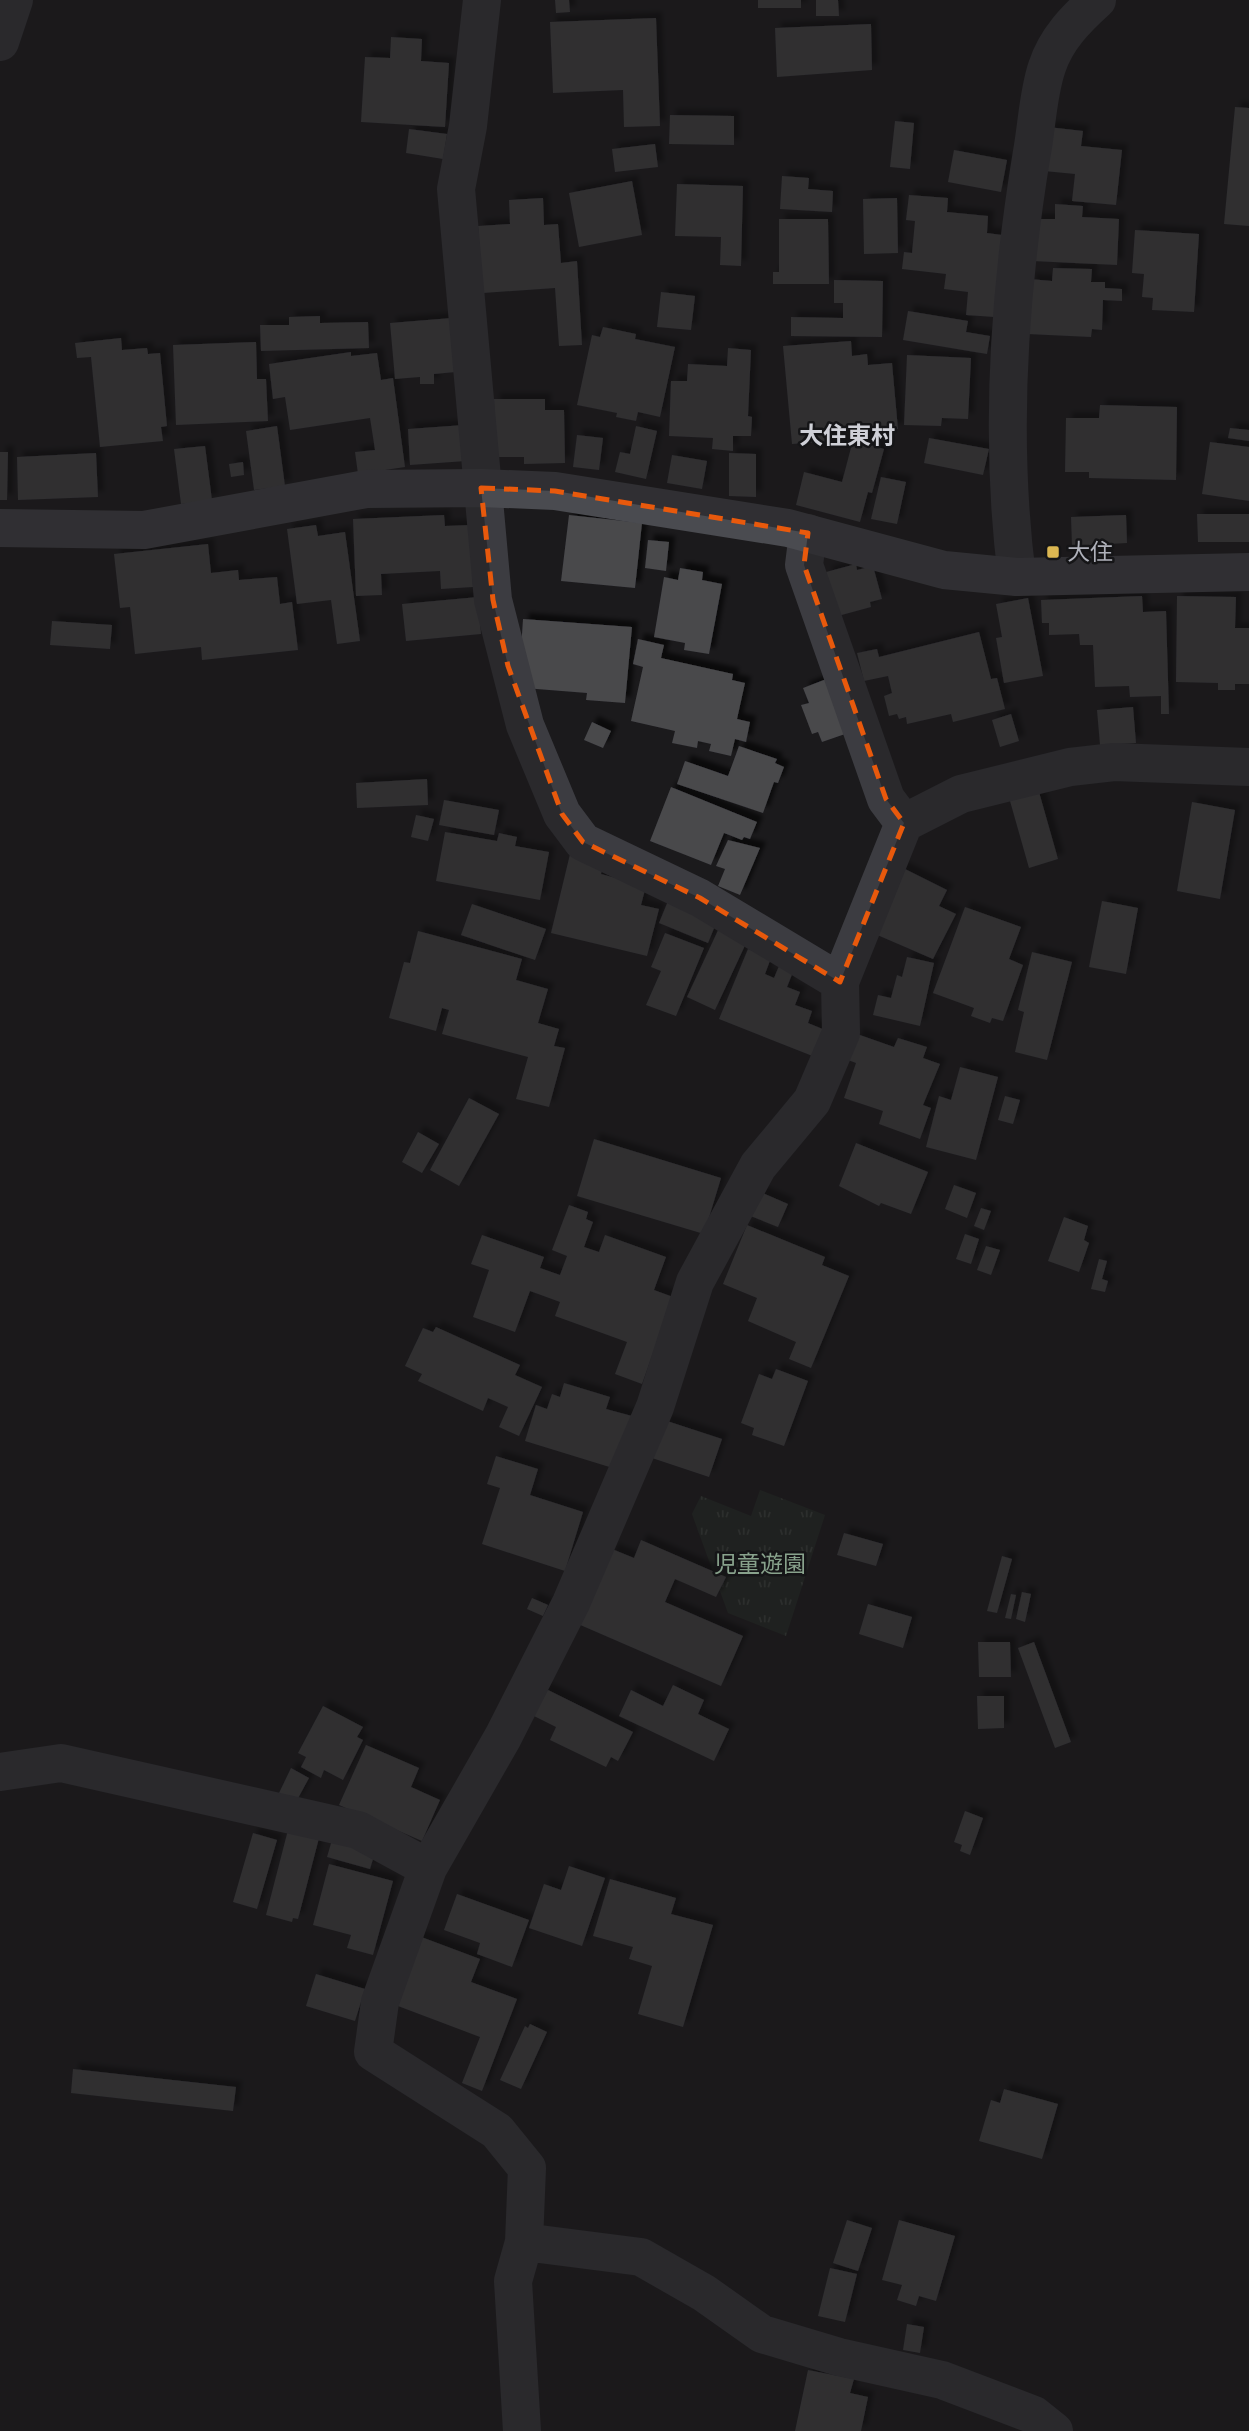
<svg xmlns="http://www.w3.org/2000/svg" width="1249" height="2431" font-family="Cabin,'Noto Sans JP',sans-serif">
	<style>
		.park { fill: url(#park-tufts) }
		.building { fill: #48484c; filter: url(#shadow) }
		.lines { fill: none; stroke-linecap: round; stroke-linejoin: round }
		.street { stroke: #3c3c41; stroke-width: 38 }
		.secondary { stroke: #4a4b50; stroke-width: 38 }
		.marked { fill: none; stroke: #e8590c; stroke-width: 5; stroke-dasharray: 14 9; stroke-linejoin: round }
		.poi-dot { fill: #dcb752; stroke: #151517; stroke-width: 2.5 }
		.labels { text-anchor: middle; stroke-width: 5; stroke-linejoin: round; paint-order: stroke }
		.poi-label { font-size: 23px; fill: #afb1ba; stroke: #151517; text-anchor: start }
		.park-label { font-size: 23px; fill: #88a28c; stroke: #151517 }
		.neighbourhood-label { font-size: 24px; font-weight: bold; fill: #cfd0d7; stroke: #151517 }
	</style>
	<defs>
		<pattern id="park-tufts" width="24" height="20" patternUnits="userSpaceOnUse" patternTransform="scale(1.75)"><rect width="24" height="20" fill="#252c26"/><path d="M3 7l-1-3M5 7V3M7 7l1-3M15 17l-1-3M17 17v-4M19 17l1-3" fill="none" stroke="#424843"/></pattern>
		<filter id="shadow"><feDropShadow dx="6" dy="-6" stdDeviation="2" flood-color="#0009"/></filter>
	</defs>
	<rect width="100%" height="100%" fill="#1b1a1c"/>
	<path class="park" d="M760,1490l65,25 -39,121 -58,-23 -36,-99 9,-18 50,20z"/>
	<path class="building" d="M555,0h14l1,12 -14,1z
		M758,0h43v8h-43z
		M816,0h22l1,16h-23z
		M656,18l4,108 -36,1 -1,-37 -70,3 -3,-71z
		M871,24l1,46 -95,7 -2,-49z
		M391,37l31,2 -1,22 28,2 -4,64 -84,-5 4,-65 25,1z
		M1235,107l14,1v118l-25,-2z
		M670,115l64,1v29l-65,-1z
		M895,121l19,2 -4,46 -20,-2z
		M1048,127l35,4 -2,15 41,4 -6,55 -44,-4 3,-27 -31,-3z
		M409,129l38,5 -4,25 -37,-6z
		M655,144l3,23 -43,5 -3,-23z
		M954,150l53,10 -6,32 -53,-10z
		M782,176l27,2 -1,11 25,2 -1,21 -52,-3z
		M632,181l10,54 -63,12 -10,-54z
		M677,184l66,2 -2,80 -21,-1 1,-28 -46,-1z
		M909,195l39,3 -1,14 41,4 -1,17 15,2 -8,82 -28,-2 2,-23 -24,-3 2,-15 -44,-5 2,-17 8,1 3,-32 -9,-1z
		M543,198l1,27 14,-1 3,39 16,-2 5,84 -23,1 -4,-58 -72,5 -5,-67 32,-2 -1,-24z
		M897,198l1,55 -34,1 -1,-55z
		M1055,204l28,2 -1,11 37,2 -2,46 -85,-4 2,-42h21z
		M779,219h49l1,65h-56v-12h6z
		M1135,230l64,4 -5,78 -42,-2 1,-12 -11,-1 2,-23 -12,-1z
		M1053,268l39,1 -1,13h14v6l17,1v12l-19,-1 -1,30 -10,-1 -1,8 -64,-3 3,-55 22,2z
		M834,280l49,1 -1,56 -91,-1v-19l52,1v-15h-9z
		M661,292l34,4 -4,34 -34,-3z
		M908,311l60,10 -2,11 24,4 -3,18 -84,-14z
		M320,316v7l48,-1 1,26 -108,3 -1,-26h29v-8z
		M452,318l4,54 -22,2v10h-14v-7l-25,2 -5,-56z
		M603,327l33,7 -1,5 40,8 -15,70 -22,-5 -2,9 -20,-4 1,-4 -40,-8 15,-70 8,2z
		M121,338l1,12 25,-2 1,6 12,-1 7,73 -6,1 2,14 -63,6 -9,-90 -14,1 -2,-15z
		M851,341l1,15 15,-2 1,11 24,-2 6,66 -29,2v-6l-34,3 1,13 -44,3 -9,-98z
		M256,342l1,37h9l2,42 -92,4 -3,-80z
		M728,348l23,2 -3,66 4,1 -1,19h-18v15l-21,-2 1,-11 -44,-2 2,-55h16l1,-17 39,2z
		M351,352v4l26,-3 4,27 12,-2 12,89 -47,7 -3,-22 20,-2 -5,-32 -80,12 -5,-33 -12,2 -4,-35z
		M907,355l64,3 -3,61 -26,-1 -1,8 -37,-1z
		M494,399h51v11h19l1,53 -41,1v-7h-29z
		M1100,405l77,2 -1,73 -87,-2v-6h-24l1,-54h33z
		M464,425l2,36 -56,4 -2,-36z
		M277,426l8,60 -31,4 -8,-59z
		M636,426l21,5 -11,48 -31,-7 5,-20 10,2z
		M1230,428l19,2v11l-21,-3z
		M577,435l26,3 -4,32 -26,-3z
		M929,438l60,11 -6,26 -59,-12z
		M853,440l31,9 -12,44 -4,-1 -8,30 -64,-17 8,-33 38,10z
		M1210,442l39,5v54l-47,-7z
		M205,446l7,54 -31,4 -7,-55z
		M0,452h8l-1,48h-7z
		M96,453l2,44 -80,3 -1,-43z
		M729,453l27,1v43l-27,-1z
		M672,455l35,6 -5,28 -35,-6z
		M243,462l1,13 -13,2 -2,-13z
		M881,477l25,5 -9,42 -26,-5z
		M1197,514h52v28h-51z
		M444,515l1,11 25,-1 3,62 -32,2 -1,-18 -59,3 1,21 -26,1 -3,-77z
		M569,515l73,8 -7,65 -74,-7z
		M1126,515l1,28 -55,3 -1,-29z
		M316,525l2,11 27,-4 15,109 -23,3 -6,-44 -34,4 -10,-75z
		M648,540l21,2 -3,29 -21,-3z
		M208,544l3,29 27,-3 1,10 38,-3 3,27 12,-2 6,48 -96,10 -1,-13 -66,7 -5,-47 -10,1 -6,-54z
		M856,564l1,6 16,-4 9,33 -12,3 1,5 -33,9 -12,-44z
		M680,568l23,4 -1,8 20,4 -13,70 -25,-4 1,-7 -31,-6 10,-60 14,3z
		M1142,596l1,16 23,-1 3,103h-8v-18l-31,1 -1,-11 -34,1 -2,-42h-13l-1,-11 -30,1v-12h-7l-1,-23z
		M1177,596l59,1 -1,31h14v56h-14v6h-17v-7l-42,-1z
		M478,597l3,37 -75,7 -4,-37z
		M1028,598l15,78 -39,7 -8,-45 6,-1 -6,-33z
		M523,619l109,8 -7,76 -39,-3 1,-7 -63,-5 -4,-23z
		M52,621l60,4 -2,24 -60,-4z
		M979,632l12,47 6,-1 8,31 -52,13 -2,-8 -44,10 -1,-7 -7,2 -2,-5 -8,2 -5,-20 8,-3 -4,-17 -24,5 -7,-28 20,-4 2,8z
		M638,639l26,6 -3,13 72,16 -1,6 13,3 -8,36 13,3 -4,20 -11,-3 -4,17 -22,-5 2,-7 -13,-3 -1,7 -25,-5 3,-12 -44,-10 12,-54 -10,-3z
		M829,678l19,55 -26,9 -4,-10 -6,2 -11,-29 8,-2 -6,-15z
		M1133,707l3,36 -36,2 -3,-35z
		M1011,714l8,27 -19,6 -8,-27z
		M592,722l19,9 -8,17 -19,-8z
		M739,746l38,13 -2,4 9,4 -6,16 -4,-1 -11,31 -86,-29 8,-23 43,15z
		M427,779l1,26 -71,3 -1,-25z
		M671,787l86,35 -7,17 -6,-2 -2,3 -18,-7 -13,32 -61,-24z
		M1039,792l19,67 -29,9 -19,-67z
		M444,800l55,10 -5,25 -55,-10z
		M1192,802l43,8 -15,89 -43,-8z
		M416,815l18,4 -6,22 -17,-4z
		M445,832l52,9 2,-8 18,4 -2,9 34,6 -9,48 -104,-19z
		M728,840l32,8 -20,47 -22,-9 7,-17 -9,-3z
		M571,850l34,8 -4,16 45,12 -5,19 18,4 -12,47 -96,-23z
		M893,863l54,27 -8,16 17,8 -23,45 -72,-31z
		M668,901l49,20 -9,22 -49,-20z
		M1102,901l36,7 -12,66 -37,-7z
		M472,904l74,25 -11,31 -74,-25z
		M965,907l56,20 -12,32 14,6 -20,56 -11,-3 -2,5 -19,-7 3,-8 -41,-15z
		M720,926l28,13 -33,71 -28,-13z
		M418,931l104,28 -6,21 32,9 -10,34 21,6 -5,17 11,2 -16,59 -33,-8 12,-42 -86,-23 7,-24 -7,-2 -6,23 -47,-13 15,-56 6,1z
		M665,933l39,15 -28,68 -30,-11 15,-34 -10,-4z
		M748,949l23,9 -6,16 9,4 5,-12 14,6 -6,15 13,5 -5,13 17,6 -4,12 17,7 -10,27 -96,-38z
		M1032,952l40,10 -25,98 -32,-8 9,-40 -6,-2z
		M907,957l27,6 -14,63 -47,-11 5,-20 13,3 6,-23 5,2z
		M857,1034l37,13 4,-9 29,9 -4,11 17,6 -17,41 8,3 -11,31 -41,-15 4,-13 -39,-13 12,-35 -8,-3z
		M960,1067l38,10 -22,83 -50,-13 13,-51 12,4z
		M1005,1096l15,4 -7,24 -15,-4z
		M469,1098l30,16 -40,72 -29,-16z
		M418,1132l21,12 -17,29 -20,-11z
		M594,1139l127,39 -17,56 -127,-38z
		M856,1143l72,29 -17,42 -30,-11 -2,3 -40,-20z
		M954,1185l22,8 -9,25 -22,-9z
		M758,1191l30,13 -10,23 -30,-12z
		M569,1205l19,7 -2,7 7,3 -9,25 15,5 6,-17 61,22 -12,33 19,7 -31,87 -27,-10 12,-32 -72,-26 5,-14 -30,-11 -15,41 -42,-15 16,-47 -18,-6 11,-29 62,22 -4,11 20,7 7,-19 -15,-6z
		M981,1208l10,3 -7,19 -10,-4z
		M1064,1217l24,9 -4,14 5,3 -10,29 -31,-11z
		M747,1225l78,32 -3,8 27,11 -38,92 -22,-9 7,-17 -48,-21 9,-23 -34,-14z
		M965,1234l14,5 -8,25 -15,-5z
		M986,1246l14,4 -9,25 -14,-5z
		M1099,1259l8,2 -5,18 6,2 -3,11 -14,-3z
		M436,1327l84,38 -5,10 27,12 -23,49 -20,-9 9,-20 -20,-9 -5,13 -65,-30 4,-7 -17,-8 18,-38 10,4z
		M776,1369l32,12 -24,65 -32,-11 2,-7 -13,-5 18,-49 13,5z
		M564,1383l46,14 -4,12 26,7 -16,53 -91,-28 11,-36 11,4 5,-15 8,3z
		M664,1420l58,19 -13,38 -57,-19z
		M496,1456l42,13 -8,26 53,17 -18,59 -83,-27 18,-56 -13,-4z
		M844,1533l39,11 -7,22 -39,-11z
		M641,1540l85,37 -10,20 -41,-18 -10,23 78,34 -22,50 -143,-62 34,-75 22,9z
		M1002,1556l10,3 -15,54 -10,-2z
		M1022,1592l9,2 -6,28 -9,-3z
		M1011,1594l5,1 -5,24 -6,-1z
		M532,1598l16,7 -5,11 -16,-7z
		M868,1604l44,13 -9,31 -44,-14z
		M978,1642h32l1,35h-32z
		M1034,1642l37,100 -16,6 -37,-100z
		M673,1685l31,15 -6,14 31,15 -15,32 -95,-45 12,-26 32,16z
		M544,1688l89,44 -15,29 -7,-4 -5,10 -56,-27 6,-13 -26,-13z
		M977,1696h27v32l-26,1z
		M323,1706l40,21 -6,10 6,3 -20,40 -19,-10 -3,8 -20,-11 5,-10 -8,-4z
		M366,1745l53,23 -8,19 29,13 -18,41 -83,-36z
		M291,1768l18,10 -13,24 -17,-9z
		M965,1811l18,7 -13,37 -10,-4 2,-6 -8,-3z
		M288,1830l31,8 -21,81 -5,-1 -1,4 -26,-7z
		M253,1833l24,7 -20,69 -24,-7z
		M334,1833l43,13 -7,23 -43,-12z
		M329,1864l64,17 -20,74 -26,-7 4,-13 -38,-10z
		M569,1866l36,12 -23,68 -53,-18 15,-44 17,6z
		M610,1879l66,19 -5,16 42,11 -30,102 -45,-13 14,-48 -23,-7 4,-12 -40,-11z
		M457,1894l72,26 -17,47 -35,-13 3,-11 -36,-13z
		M416,1935l64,24 -9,23 46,17 -35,92 -20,-8 18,-46 -90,-34z
		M316,1974l49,15 -10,32 -49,-15z
		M530,2024l17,8 -26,57 -21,-9 25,-54 3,2z
		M73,2069l163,18 -3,24 -162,-18z
		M1004,2089l54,15 -16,55 -63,-18 12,-41 9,3z
		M847,2220l25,8 -14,43 -25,-8z
		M899,2220l56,16 -19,65 -17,-5 -3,10 -19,-6 5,-15 -20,-5z
		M830,2268l27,6 -12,48 -27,-6z
		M907,2324l17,3 -4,26 -17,-3z
		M808,2370l46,9 -4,14 18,4 -7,34h-66z"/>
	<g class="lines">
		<path class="street" d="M482,0l-14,126 -12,63 37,411 32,125 37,89 21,28 117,56 140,84
			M0,42l14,-42
			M808,533l-4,32 82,234 18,24
			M1017,577c-18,-140 -8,-286 15,-425 5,-27 6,-59 15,-85 9,-28 29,-48 50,-67
			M0,1772l61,-9 297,67 70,38
			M524,2242l117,15 63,36 58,41 77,23 103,23 92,35 20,16
			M522,2431l-9,-150 11,-39 3,-74 -30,-37 -124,-79 7,-50 48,-134 75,-131 68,-134 84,-196 40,-125 63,-116 54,-65 29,-68 -1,-51 64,-159 57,-29 109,-27 44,-5 135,5"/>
		<path class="secondary" d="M0,528l144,2 222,-41 115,-1 74,3 233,37 156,42 73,7 232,-5"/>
	</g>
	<path d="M0 0H1249V2431H0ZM481,488l74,3 253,42 -4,32 82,234 18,24 -64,159 -140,-84 -117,-56 -21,-28 -54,-148 -15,-66z" fill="#1b1a1c" fill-opacity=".55" fill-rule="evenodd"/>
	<path class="marked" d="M481,488l74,3 253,42 -4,32 82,234 18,24 -64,159 -140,-84 -117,-56 -21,-28 -54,-148 -15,-66z"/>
	<rect class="poi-dot" x="1046" y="545" width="14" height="14" rx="3.5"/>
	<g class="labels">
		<g class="poi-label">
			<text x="1067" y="560">大住</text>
		</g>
		<g class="park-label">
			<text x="760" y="1572">児童遊園</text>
		</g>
		<g class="neighbourhood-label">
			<text x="847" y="444">大住東村</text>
		</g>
	</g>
</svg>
